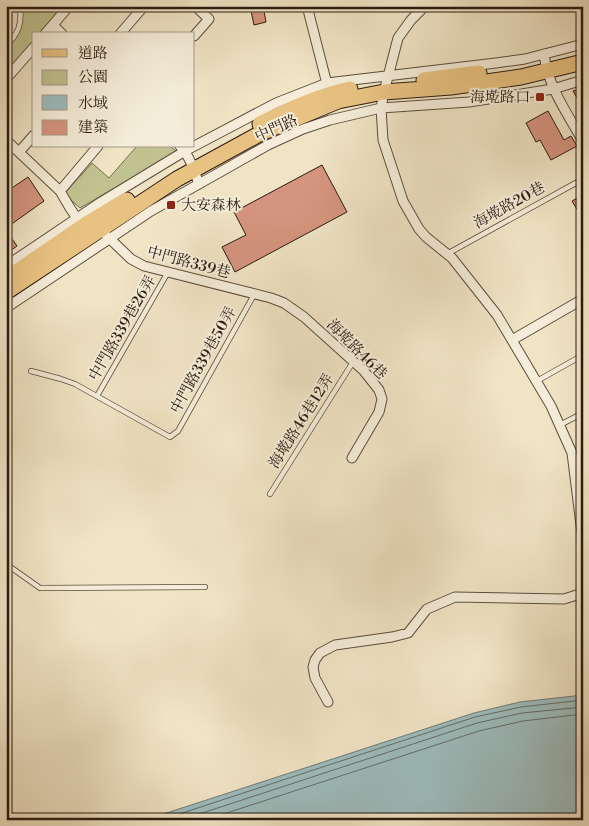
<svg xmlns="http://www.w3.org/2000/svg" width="589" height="826" font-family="'Libre Bodoni','Noto Serif TC',serif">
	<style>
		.green { fill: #c0c290; stroke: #756e50 }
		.water { fill: #9dbcbd; stroke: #6f7c78 }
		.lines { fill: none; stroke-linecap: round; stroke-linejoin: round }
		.shore { stroke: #646c66; stroke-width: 1 }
		.building { fill: #d5947f; stroke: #2a1b10 }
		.service-casing { stroke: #5c4d3d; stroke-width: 6 }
		.minor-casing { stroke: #5c4d3d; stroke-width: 11 }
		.primary-casing { stroke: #2a1b10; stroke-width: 17 }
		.service { stroke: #f5edd9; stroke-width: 4.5 }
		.minor { stroke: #f5edd9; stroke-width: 9 }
		.primary { stroke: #e8c282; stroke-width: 15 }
		.poi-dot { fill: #8f2418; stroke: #f5edd9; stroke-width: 2 }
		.labels { text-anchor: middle; stroke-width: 4; stroke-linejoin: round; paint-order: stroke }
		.poi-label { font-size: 15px; fill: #2a1b10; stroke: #f5edd9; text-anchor: end }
		.street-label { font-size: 15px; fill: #2a1b10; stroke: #f5edd9 }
	</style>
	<rect width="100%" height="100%" fill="#f0e4c5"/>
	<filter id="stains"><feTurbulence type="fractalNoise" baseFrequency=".004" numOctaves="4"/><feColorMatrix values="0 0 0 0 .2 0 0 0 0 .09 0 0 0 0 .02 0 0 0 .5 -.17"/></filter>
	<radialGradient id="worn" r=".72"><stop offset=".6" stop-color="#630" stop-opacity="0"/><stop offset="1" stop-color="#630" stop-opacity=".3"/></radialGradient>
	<path class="green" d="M22,6h42l-23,28h-7v8l-28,32v-26c14,-13 18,-23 16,-42z
		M137,146h33l7,6 -97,56 -16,-14 28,-31 17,15z"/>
	<path class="water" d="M583,695v125h-438l329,-107 46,-11z"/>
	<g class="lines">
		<path class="shore" d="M161,820l314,-103 46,-10 62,-7
			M181,820l296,-97 45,-10 61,-6
			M205,820l274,-89 44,-10 60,-7"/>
	</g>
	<path class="building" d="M250,6h13l3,16 -12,3z
		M583,88v20l-10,-17z
		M548,111l16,29 7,-4 6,10 -26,14 -11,-20 -4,2 -10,-19z
		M322,165l25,47 -112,60 -13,-25 24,-12 -12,-23z
		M28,177l16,24 -38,27v-36z
		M583,195v12l-5,4 -6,-10z
		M6,230l11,16 -11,8z"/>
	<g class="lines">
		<defs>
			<path id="service" d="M6,46c13,-13 16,-22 14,-40
				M447,254l136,-75
				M31,371l30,8 14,5 95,53 8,-6 77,-138
				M537,381l46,-26
				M97,396l71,-124
				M560,425l23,-12
				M270,494l83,-132
				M6,564l34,24 165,-1"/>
			<path id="minor" d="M307,6l21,82
				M425,6l-14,14 -13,18 -14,54 -3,16 2,32 20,61 16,28 7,8 26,21 45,57 54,91 21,47 11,88
				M53,25l9,9
				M45,34l24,-28
				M120,34l24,-28
				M194,36l15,-17 -14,-13
				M544,54c4,33 23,59 39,87
				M6,79l28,-32
				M6,140l54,51 10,17 6,9 5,3
				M180,146c10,10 14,25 19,38
				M19,152l15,-17
				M60,191l38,-45
				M106,235l25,24 13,7 127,32 13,5 20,14 60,54 15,19 3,9 -3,13 -27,46
				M6,266l95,-64 84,-51 91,-48 51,-20 169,-20 29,-4 58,-15
				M6,308l145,-97 117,-66 35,-16 27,-9 51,-12 88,-6 84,-13 30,-9
				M512,340l71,-41
				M328,702l-13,-24 -2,-11 2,-7 5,-7 15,-8 57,-8 16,-4 19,-24 28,-12 109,2 19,-6"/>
			<path id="primary" d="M424,80l55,-7
				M260,124c29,-15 58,-28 90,-35
				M6,279l82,-56 39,-23
				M6,292l171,-113 84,-46 77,-32 46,-9 67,-5 70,-10 62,-15"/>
		</defs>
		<use href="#service" class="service-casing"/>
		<use href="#minor" class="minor-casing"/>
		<use href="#primary" class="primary-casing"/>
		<use href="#service" class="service"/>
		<use href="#minor" class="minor"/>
		<use href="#primary" class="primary"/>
	</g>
	<g class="poi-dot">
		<rect x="535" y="92" width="10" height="10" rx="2.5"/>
		<rect x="166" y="200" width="10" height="10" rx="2.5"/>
	</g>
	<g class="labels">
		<g class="poi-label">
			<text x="530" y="102">海墘路口</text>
			<text x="181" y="210" text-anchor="start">大安森林</text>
		</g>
		<g class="street-label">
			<text transform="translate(276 128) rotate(-24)" y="5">中門路</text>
			<text transform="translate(509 205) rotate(-29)" y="5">海墘路20巷</text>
			<text transform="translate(189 262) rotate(15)" y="5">中門路339巷</text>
			<text transform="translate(122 328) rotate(-60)" y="5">中門路339巷26弄</text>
			<text transform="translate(357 349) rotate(45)" y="5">海墘路46巷</text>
			<text transform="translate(203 360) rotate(-61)" y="5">中門路339巷50弄</text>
			<text transform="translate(301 421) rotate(-58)" y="5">海墘路46巷12弄</text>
		</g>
	</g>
	<rect width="589" height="826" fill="none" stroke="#f0e4c5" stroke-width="25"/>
	<rect x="8" y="8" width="574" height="811" fill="none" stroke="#2a1b10" stroke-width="2.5"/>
	<rect x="12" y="12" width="564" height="801" fill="none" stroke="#2a1b10"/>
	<rect x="32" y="32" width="162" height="115" fill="#f5edd9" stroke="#a49989"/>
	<rect x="42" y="49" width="25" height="8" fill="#e8c282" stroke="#a49989"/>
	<text x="78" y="58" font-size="15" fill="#2a1b10">道路</text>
	<rect x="42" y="70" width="25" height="15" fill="#c0c290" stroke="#a49989"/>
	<text x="78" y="82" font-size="15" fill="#2a1b10">公園</text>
	<rect x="42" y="95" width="25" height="15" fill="#9dbcbd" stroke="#a49989"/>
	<text x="78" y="108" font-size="15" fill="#2a1b10">水域</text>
	<rect x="42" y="120" width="25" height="15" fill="#d5947f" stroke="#a49989"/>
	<text x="78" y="132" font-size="15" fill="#2a1b10">建築</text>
	<rect width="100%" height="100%" filter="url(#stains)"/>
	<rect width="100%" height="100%" fill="url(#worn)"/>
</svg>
